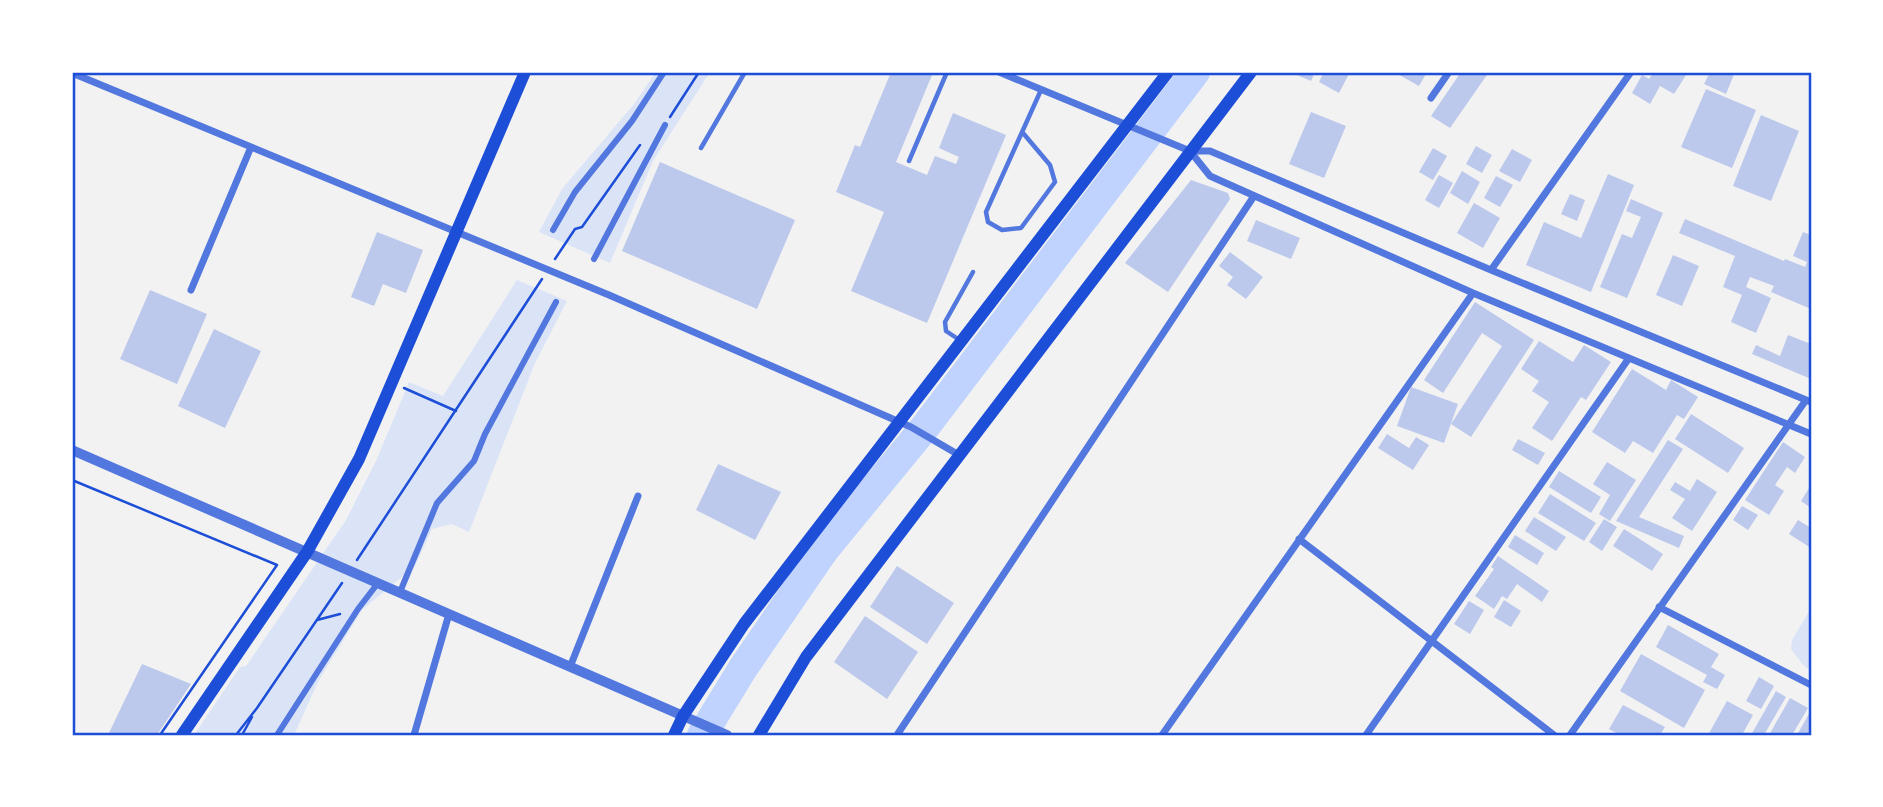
<svg xmlns="http://www.w3.org/2000/svg" width="1883" height="807" font-family="'Crimson Pro',serif">
	<style>
		.green { fill: #dbe4f7 }
		.lines { fill: none; stroke-linecap: round; stroke-linejoin: round }
		.river { stroke: #bfd3fe; stroke-width: 30 }
		.building { fill: #bdc9ec }
		.path { stroke: #1d4ed8; stroke-width: 2.5 }
		.service { stroke: #5277de; stroke-width: 4.5 }
		.pedestrian { stroke: #5277de; stroke-width: 6 }
		.minor { stroke: #5277de; stroke-width: 7 }
		.tertiary { stroke: #5277de; stroke-width: 10 }
		.secondary { stroke: #1d4ed8; stroke-width: 12 }
		.primary { stroke: #1d4ed8; stroke-width: 12 }
		.neatline { fill: none; stroke: #1d4ed8; stroke-width: 2.5 }
	</style>
	<rect width="100%" height="100%" fill="#f2f2f2"/>
	<path class="green" d="M656,72h54l-57,89 -43,102 -71,-31 23,-43 72,-85z
		M517,280l50,21 -32,62 -66,169 -17,-8 -20,5 -17,37 -53,44 -43,70 -25,55h-100l46,-68 6,-1 100,-146 30,-59 33,-79 34,14z
		M1811,608v63l-8,-6 -12,-16 1,-9z"/>
	<g class="lines">
		<path class="river" d="M702,735l41,-67 81,-118 101,-123 270,-355"/>
	</g>
	<path class="building" d="M891,72h35l6,3 -36,87 31,13 8,-19 21,8 3,-7 -20,-9 14,-35 53,22 -79,188 -76,-32 33,-79 -48,-20 19,-47 5,2z
		M1290,72h25l-4,9z
		M1324,72h26l-11,21 -20,-11z
		M1394,72h33l-8,14z
		M1461,72h28l-39,56 -19,-12z
		M1654,72h34l-14,22 -14,-8 -10,18 -18,-11 10,-18 7,4z
		M1710,72h25l-9,22 -22,-10z
		M1706,89l50,21 -24,58 -51,-21z
		M1311,112l35,14 -22,52 -35,-14z
		M1761,115l38,16 -28,70 -38,-15z
		M1476,146l16,9 -10,18 -16,-9z
		M1433,148l14,8 -14,24 -14,-8z
		M1512,149l20,11 -12,22 -21,-11z
		M660,162l135,58 -38,89 -135,-58z
		M1462,171l18,11 -12,22 -18,-11z
		M1608,174l26,11 -43,107 -65,-27 18,-43 37,16z
		M1439,175l14,8 -14,25 -14,-8z
		M1496,176l17,9 -13,22 -16,-9z
		M1191,180l37,13 2,6 -62,93 -43,-29z
		M1570,194l15,6 -8,21 -16,-7z
		M1631,199l32,14 -36,85 -27,-11 22,-53 10,4 9,-21 -15,-6z
		M1474,203l26,15 -17,30 -26,-15z
		M1685,219l99,42 1,-2 20,8 2,-5 -14,-6 10,-24 8,3v74l-40,-17 3,-6 -24,-9 -4,10 25,11 -15,35 -25,-11 11,-27 -19,-8 12,-31 -56,-23z
		M1256,220l44,18 -9,21 -44,-18z
		M377,232l46,18 -17,43 -23,-9 -9,22 -23,-9z
		M1230,252l33,25 -17,22 -19,-14 6,-8 -14,-11z
		M1673,255l26,11 -17,40 -26,-11z
		M150,290l57,24 -30,70 -57,-25z
		M1475,302l59,38 -63,97 -20,-13 51,-78 -20,-13 -39,60 -19,-13z
		M214,329l47,22 -36,77 -47,-22z
		M1788,335l23,9v35l-59,-25 4,-9 24,11z
		M1539,341l34,21 11,-17 27,17 -25,38 -5,-3 -29,44 -20,-13 17,-26 -17,-11 7,-10 -18,-12z
		M1632,369l34,21 5,-10 27,17 -14,22 -7,-4 -24,38 -20,-12 -8,12 -33,-21z
		M1411,387l47,17 -14,39 -47,-17z
		M1691,414l53,34 -16,25 -53,-34z
		M1387,434l22,14 7,-11 13,8 -16,25 -35,-22z
		M1518,439l27,14 -7,12 -26,-15z
		M1668,440l15,9 -44,68 45,19 -5,12 -63,-27z
		M1783,442l22,15 -10,16 -8,-6 -12,18 9,6 -15,24 -24,-15z
		M1607,462l29,18 -26,41 -11,-7 11,-19 -17,-11z
		M718,464l63,28 -26,48 -59,-30z
		M1559,471l42,26 -10,16 -42,-26z
		M1697,479l20,13 -25,39 -20,-13 13,-19 -15,-9 5,-8 15,9z
		M1811,485v23l-10,-7z
		M1550,494l46,29 -12,18 -46,-28z
		M1742,506l16,9 -10,15 -15,-10z
		M1534,517l32,20 -10,14 -31,-20z
		M1604,519l13,8 -15,24 -13,-9z
		M1798,520l13,8v20l-22,-14z
		M1624,529l39,25 -11,17 -39,-25z
		M1515,535l29,18 -7,12 -29,-18z
		M1498,556l51,35 -7,11 -25,-18 -10,15 -5,-3 -8,13 -19,-13 19,-27 -3,-2z
		M897,566l57,37 -27,41 -57,-37z
		M1504,600l17,11 -10,16 -17,-10z
		M1469,601l15,9 -14,24 -16,-10z
		M865,616l53,36 -31,47 -53,-37z
		M1668,625l51,29 -8,13 14,8 -8,14 -14,-7 4,-7 -51,-28z
		M1641,654l64,36 -21,38 -64,-37z
		M142,664l49,20 -34,51h-49z
		M1759,677l15,9 -13,23 -15,-8z
		M1776,691l10,6 -22,38h-13z
		M1790,698l18,10 -16,27h-23z
		M1727,701l26,14 -11,20h-34z
		M1623,705l42,22 -5,8h-40l-11,-6z
		M1811,710v25h-14z"/>
	<g class="lines">
		<path class="path" d="M670,117l29,-45
			M555,259l20,-30 7,-2 58,-82
			M404,388l52,23
			M72,480l205,85 -117,170
			M357,560l185,-281
			M317,620l23,-6
			M236,735l21,-27 85,-125
			M242,735l10,-18"/>
		<path class="service" d="M1023,133l27,32 5,17 -34,46 -19,2 -14,-8 -2,-10 55,-122
			M701,148l44,-76
			M909,161l38,-89
			M961,341l-15,-10 -1,-9 28,-50"/>
		<path class="pedestrian" d="M553,230l22,-38 57,-71 32,-49
			M594,259l71,-134
			M400,592l37,-89 37,-42 11,-27 71,-132
			M277,735l81,-126 20,-26"/>
		<path class="minor" d="M999,72l191,79 20,25 263,117 338,141
			M72,73l537,222 302,132 48,28
			M1431,98l18,-26
			M1191,151h19l281,119 320,132
			M1491,270l140,-198
			M191,290l60,-143
			M1299,539l255,196
			M1659,607l152,78
			M570,667l68,-171
			M414,735l35,-121
			M897,735l357,-539
			M1162,735l311,-442
			M1366,735l263,-377
			M1570,735l236,-335"/>
		<path class="tertiary" d="M72,450l655,285"/>
		<path class="secondary" d="M182,735l125,-183 52,-93 166,-387"/>
		<path class="primary" d="M674,735l9,-19 61,-92 424,-552
			M759,735l47,-78 445,-585"/>
	</g>
	<rect width="1883" height="807" fill="none" stroke="#ffffff" stroke-width="147"/>
	<rect x="74" y="74" width="1736" height="660" class="neatline"/>
</svg>
